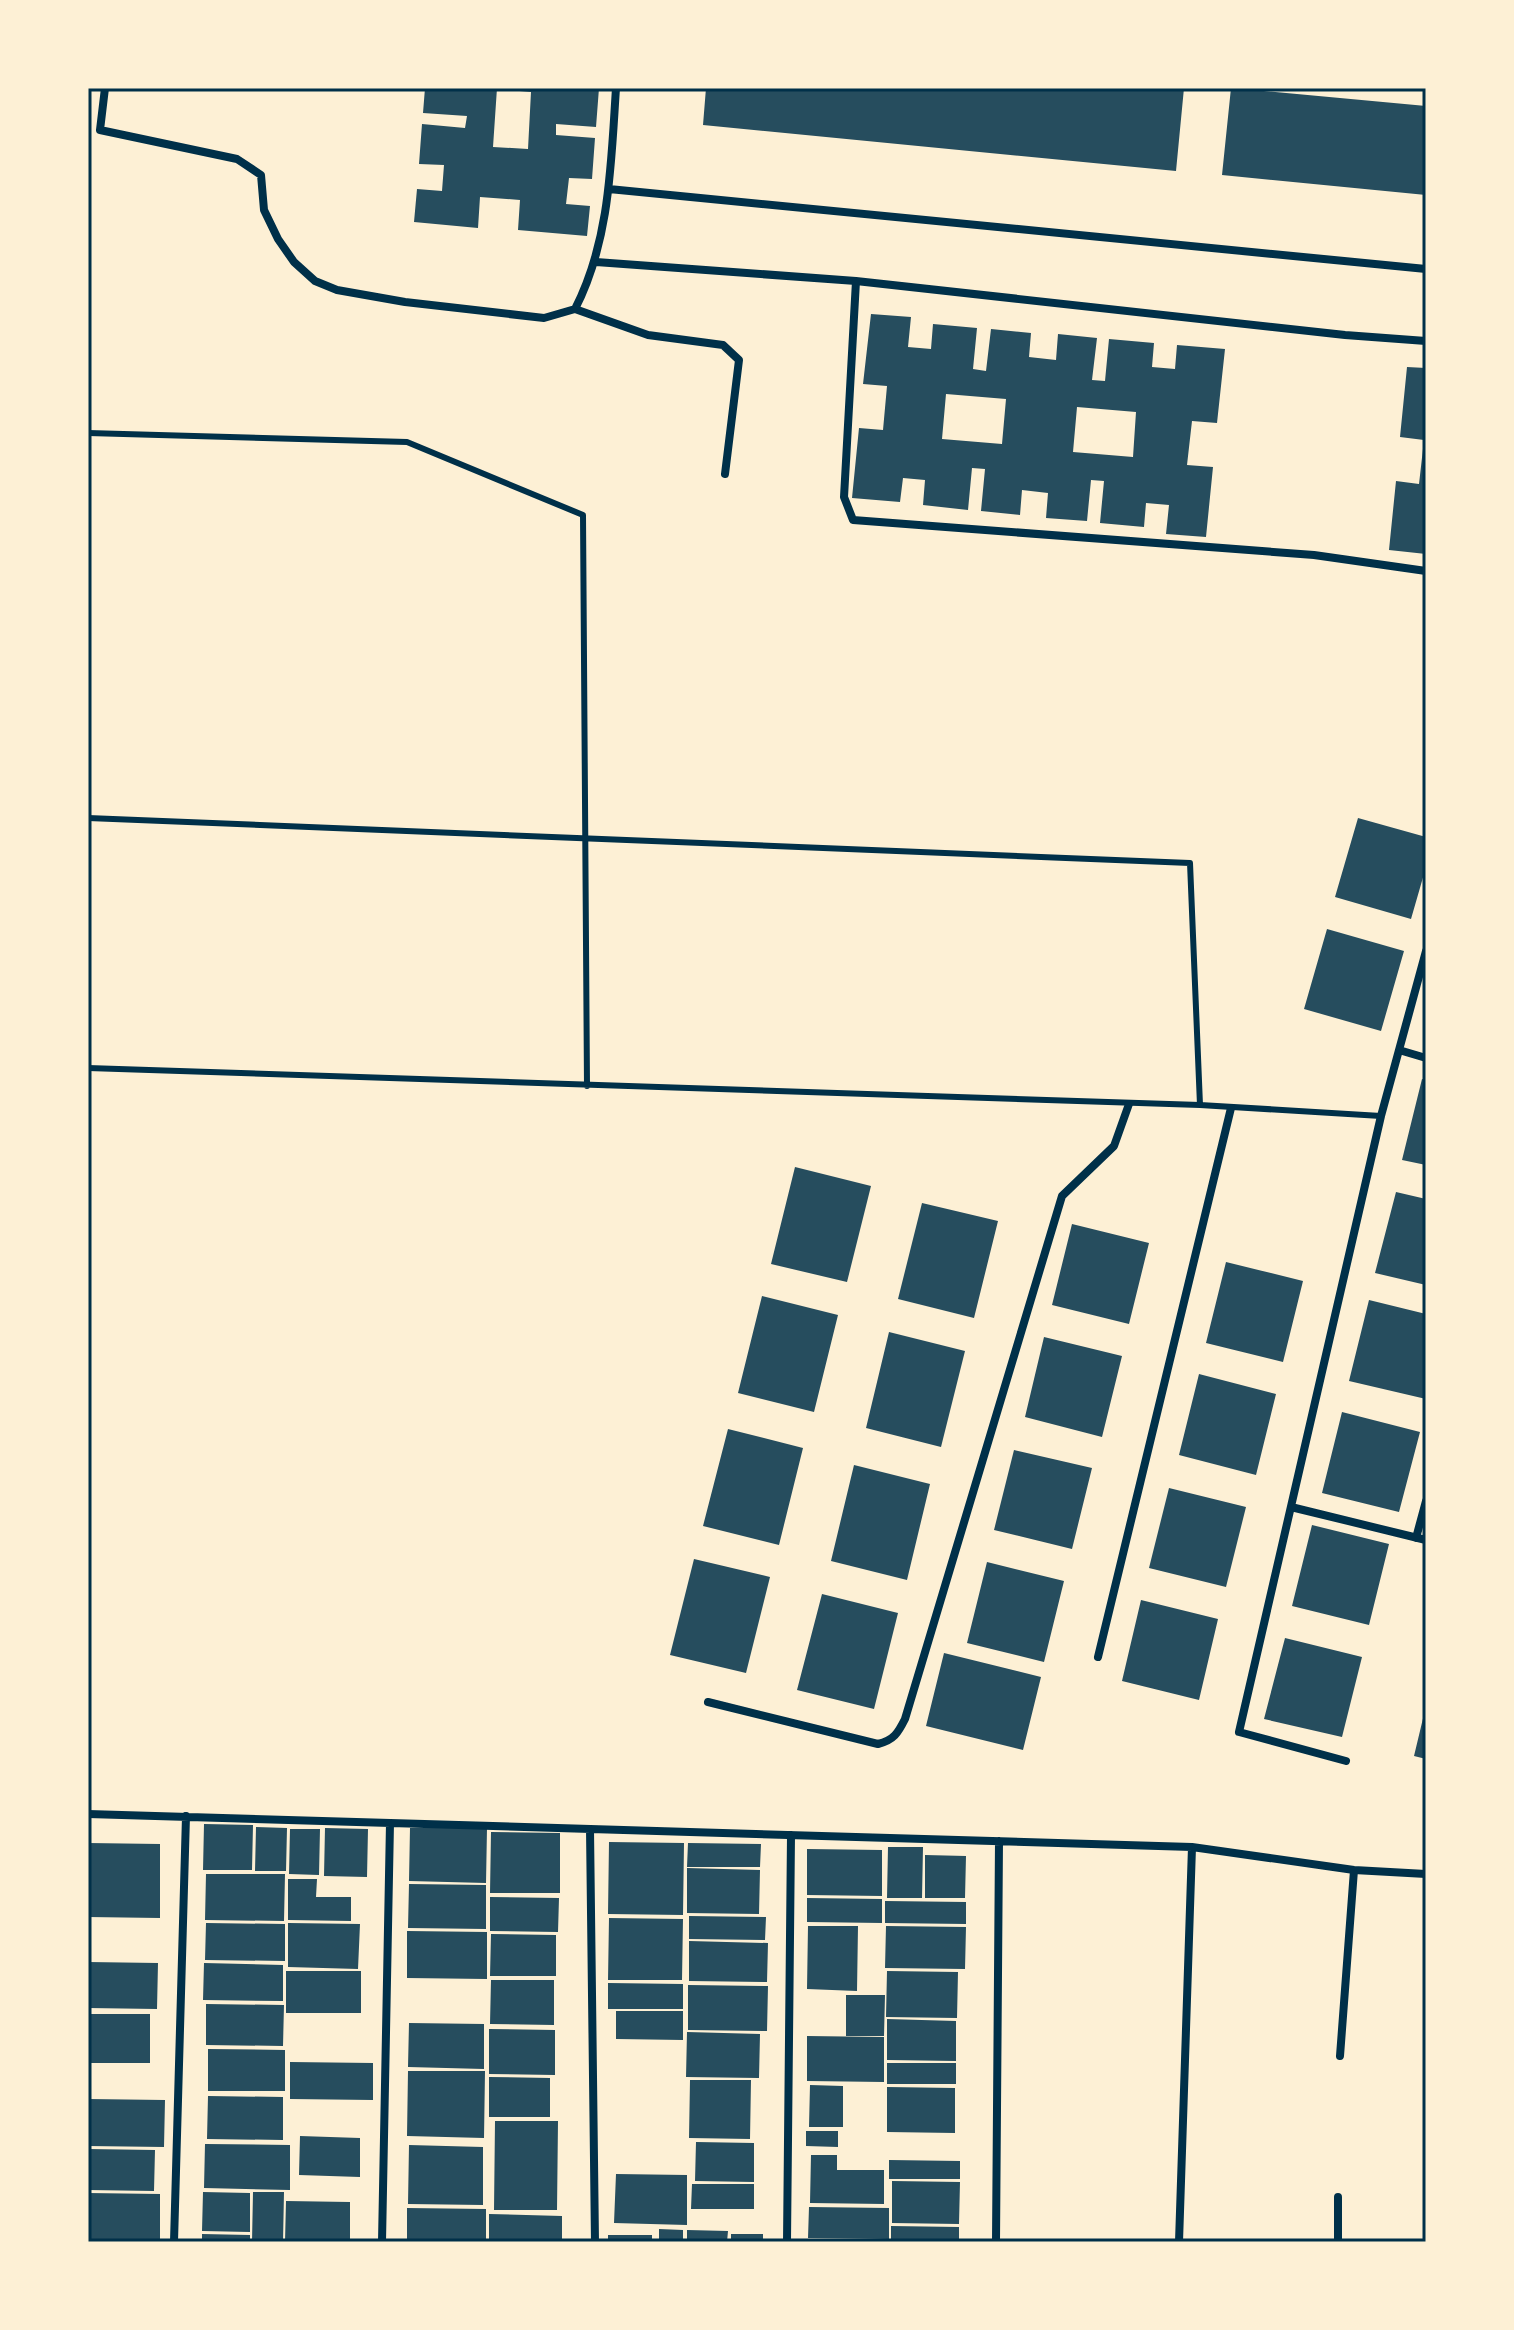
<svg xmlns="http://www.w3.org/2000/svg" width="1514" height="2330" font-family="'Sofia Sans Condensed',sans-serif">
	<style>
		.building { fill: #264d5e; fill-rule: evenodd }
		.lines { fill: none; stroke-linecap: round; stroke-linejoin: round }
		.service { stroke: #003049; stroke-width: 6 }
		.minor { stroke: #003049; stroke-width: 8 }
		.neatline { fill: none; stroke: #003049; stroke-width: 3 }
	</style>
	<rect width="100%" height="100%" fill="#fdf0d5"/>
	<path class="building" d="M425,88h72l-4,59 35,2 3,-57 -23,-2v-2h91l-3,39 -40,-3v11l39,3 -3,41 -23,-1 -3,26 24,2 -3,30 -69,-6 2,-30 -40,-3 -2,31 -64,-6 3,-33 25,2 2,-26 -25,-1 3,-40 43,4 2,-12 -44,-3z
		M706,88h478l-8,83 -473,-46z
		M1231,88l195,18v89l-204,-20z
		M871,314l40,3 -3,30 23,2 2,-25 44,4 -4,41 13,2 5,-42 40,4 -2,24 27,3 2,-26 39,4 -5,42 13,1 4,-42 45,4 -2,24 23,2 2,-24 48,4 -8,74 -25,-2 -5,44 26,2 -7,70 -40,-3 3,-29 -23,-2 -2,24 -44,-4 4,-42 -13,-1 -4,41 -41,-3 2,-25 -26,-3 -2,25 -39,-4 4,-42 -13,-1 -4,42 -45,-5 2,-25 -22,-2 -3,24 -48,-4 7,-70 24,2 4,-44 -24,-2zM946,394l60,5 -4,45 -60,-5zM1077,407l59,5 -3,45 -60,-5z
		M1407,367l19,1v186l-37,-4 7,-69 23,3 5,-44 -24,-3z
		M1358,818l68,19v30l-15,52 -76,-22z
		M1327,929l77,22 -23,80 -77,-22z
		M1422,1079l4,1v85l-24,-5z
		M795,1167l76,19 -24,96 -76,-18z
		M1396,1192l30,7v86l-51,-12z
		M922,1203l76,18 -24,97 -76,-19z
		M1072,1224l77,19 -20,81 -77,-19z
		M1226,1262l77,19 -20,81 -77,-19z
		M762,1296l76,19 -24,97 -76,-19z
		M1369,1300l57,14v85l-77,-18z
		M889,1332l76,19 -24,96 -75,-19z
		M1044,1337l78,19 -20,81 -77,-20z
		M1199,1374l77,20 -20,81 -77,-20z
		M1342,1412l78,20 -21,80 -77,-19z
		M728,1429l75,19 -24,97 -76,-19z
		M1014,1450l78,18 -20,81 -78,-19z
		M854,1465l76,19 -23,96 -76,-19z
		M1169,1488l77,19 -20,80 -77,-19z
		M1312,1525l77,19 -20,81 -77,-19z
		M694,1559l76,18 -24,96 -76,-18z
		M987,1562l77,19 -20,81 -77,-19z
		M822,1594l76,19 -24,96 -77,-19z
		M1141,1600l77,19 -19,81 -77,-19z
		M1285,1638l77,19 -20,80 -78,-18z
		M944,1653l97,24 -18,73 -97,-24z
		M1425,1710h1v49l-12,-3z
		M204,1824l49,1 -1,45h-49z
		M256,1827l31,1 -1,43h-31z
		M325,1828l43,1 -1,48 -43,-1z
		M410,1828h77l-1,55 -77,-2z
		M290,1829h30l-1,46 -30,-1z
		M491,1832l69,1v60h-70z
		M609,1842l75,1 -1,72 -75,-1z
		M88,1843l72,1v74l-72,-1z
		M688,1843l73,1 -1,23h-73z
		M888,1847h35l-1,51h-35z
		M807,1849l75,1v46l-75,-1z
		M925,1855l41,1 -1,42h-40z
		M687,1868l73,2 -1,44 -72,-1z
		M206,1874h79l-1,47 -79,-1z
		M288,1879h29l-1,18h35v24l-63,-1z
		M409,1884l77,1v44l-78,-1z
		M490,1897l69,1 -1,34 -68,-1z
		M807,1898l75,1v24l-75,-1z
		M885,1901l81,1v22l-81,-1z
		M689,1916l77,1 -1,23 -76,-1z
		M609,1918l74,1 -1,61h-74z
		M206,1923l79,1v37l-80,-1z
		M288,1923l72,1 -2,45 -70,-2z
		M808,1926h50l-1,65 -50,-2z
		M886,1926l80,1 -1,42 -80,-1z
		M407,1931l80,1v47l-80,-1z
		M491,1934l65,1v41h-66z
		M689,1941l79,2 -1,39 -78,-1z
		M88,1962l70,1 -1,46 -69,-1z
		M204,1963l79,2v36l-80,-1z
		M286,1971h75v42h-75z
		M887,1971l71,1 -1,46 -71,-1z
		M491,1980h63v45l-64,-1z
		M608,1983l75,1v25h-75z
		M688,1985l80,1 -1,45 -79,-1z
		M846,1995h39l-1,41h-38z
		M206,2004l78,1 -1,41 -77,-1z
		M616,2011h67v29l-67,-1z
		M88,2014h62v49h-62z
		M887,2019l69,2v40l-69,-1z
		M409,2023l75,1v45l-76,-2z
		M489,2029l66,1v45l-66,-1z
		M687,2032l73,2 -1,44 -73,-1z
		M807,2036l77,1v45l-77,-1z
		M208,2049l77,1v41h-77z
		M290,2062l83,1v37l-83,-1z
		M887,2063h69v21h-69z
		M408,2071h77l-1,67 -77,-2z
		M489,2077l61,1v39h-61z
		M690,2080h61l-1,59 -61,-1z
		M810,2085l33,1v41h-34z
		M887,2087l68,1v45l-68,-1z
		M208,2096l75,1v43l-76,-1z
		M88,2099l77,1 -1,47 -76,-1z
		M495,2121h63l-1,89h-63z
		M806,2131h32v16l-32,-1z
		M300,2136l60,2v39l-61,-2z
		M696,2142l58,1v39l-59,-1z
		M205,2144l85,1v45l-86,-2z
		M409,2145l74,2v58l-75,-1z
		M88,2149l67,1 -1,41 -66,-1z
		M811,2155h26v15h47v34l-74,-1z
		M889,2160l71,1v18h-71z
		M616,2174l71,1v50l-73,-2z
		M892,2181l68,1 -1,42 -67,-1z
		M692,2184h62v25h-63z
		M203,2192l47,1v39l-48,-1z
		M253,2192h31l-1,50h-31z
		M88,2193l72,1v47l-72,-1z
		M286,2201l64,1v40h-65z
		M809,2207l80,1v31l-81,-1z
		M407,2208l79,1v33h-79z
		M489,2214l73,2v26h-73z
		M891,2226l68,1v15h-68z
		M659,2229l24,1v12h-24z
		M687,2230l41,1 -1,11h-40z
		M202,2234l48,1v7h-48z
		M731,2234h32v8h-32z
		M608,2235h44v7h-44z"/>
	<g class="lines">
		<path class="service" d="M88,433l319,9 176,73 4,571
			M88,818l1102,45 10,242
			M88,1068l1112,37 181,11"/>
		<path class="minor" d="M105,88l-5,42 137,29 24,16 3,35 14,29 16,23 21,19 22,9 68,12 139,16 31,-9c35,-68 36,-146 41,-221
			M609,189l817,80
			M596,262l260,19 -12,216 9,23 461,35 112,16
			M856,281l489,54 81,6
			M575,309l73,26 75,10 16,15 -14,114
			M1399,1050l27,8
			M1291,1507l135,33
			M1416,1538l10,-37
			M1098,1657l133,-549
			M708,1702l170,42c16,-4 20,-11 27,-25l157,-523 52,-50 15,-42
			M1346,1761l-107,-29 142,-616 45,-165
			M88,1814l1104,33 162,23 72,4
			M590,1829l5,413
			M1340,2056l14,-186
			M1338,2197v45
			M174,2242l12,-426
			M382,2242l8,-419
			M787,2242l4,-407
			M996,2242l3,-401
			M1179,2242l13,-395"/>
	</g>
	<rect width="1514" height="2330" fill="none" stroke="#fdf0d5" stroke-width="180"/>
	<rect x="90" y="90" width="1334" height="2150" class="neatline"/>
</svg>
